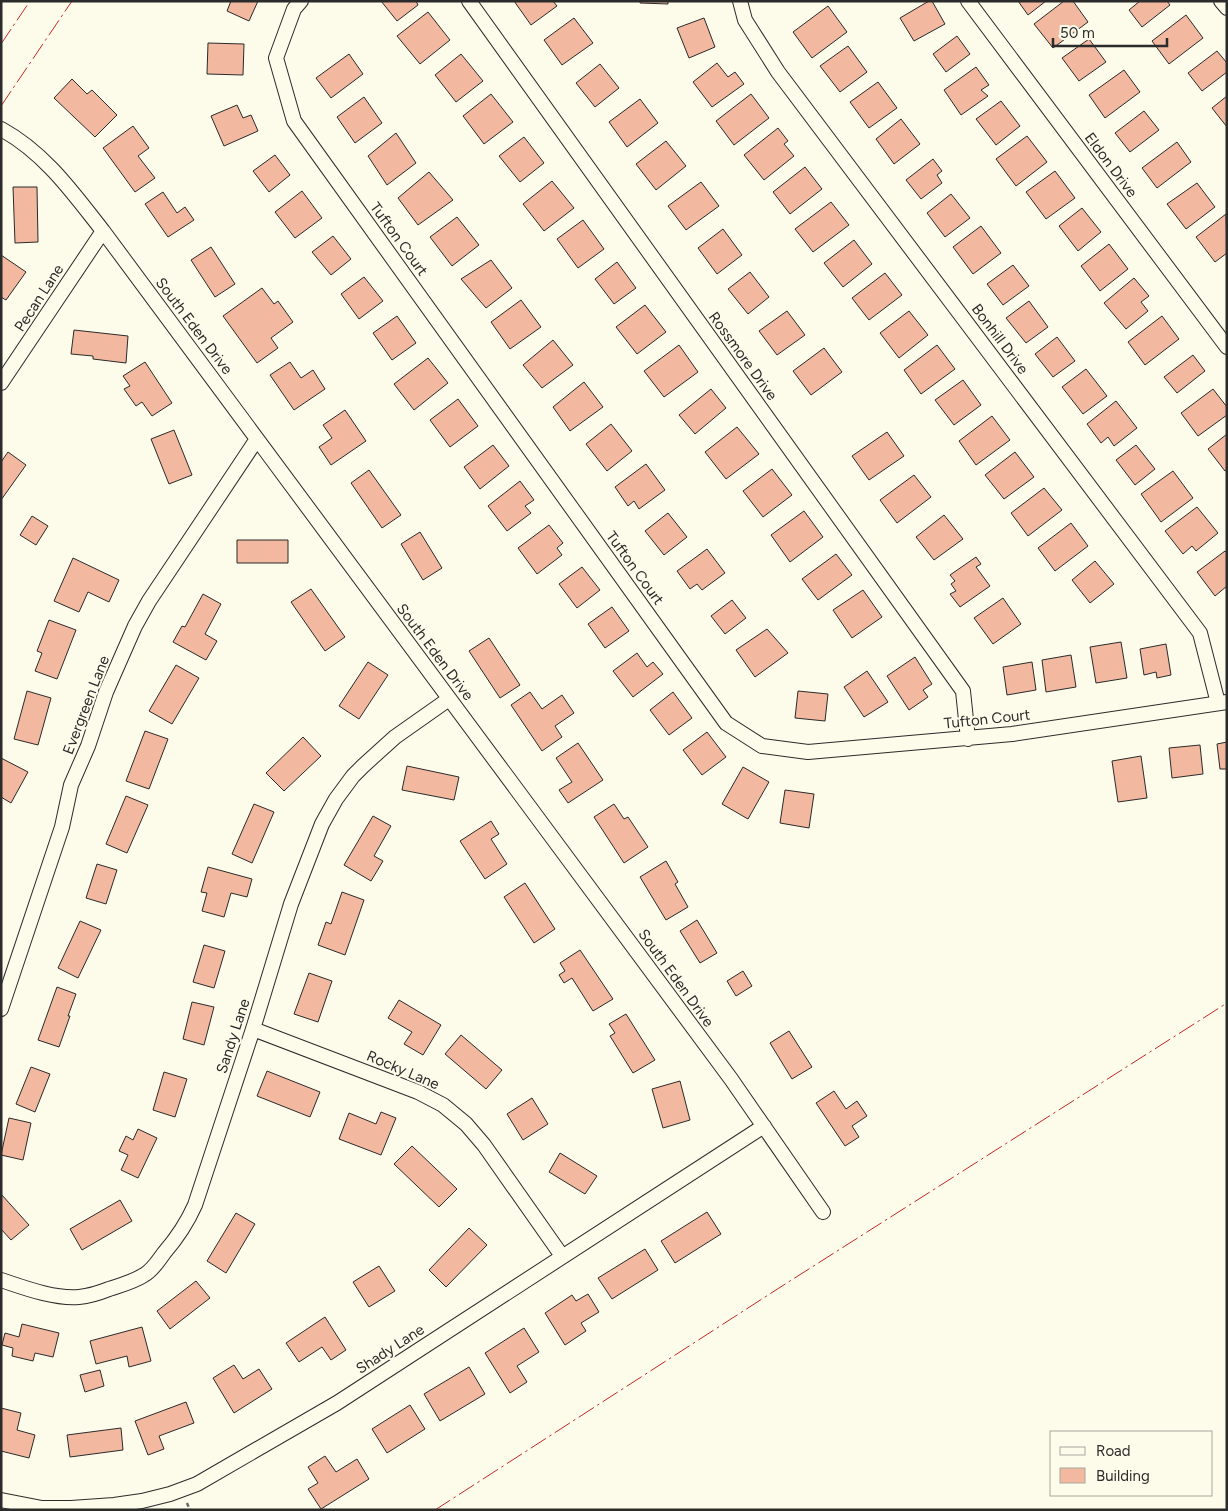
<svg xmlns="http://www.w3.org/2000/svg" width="1228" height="1511" font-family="Figtree,sans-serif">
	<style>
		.building { fill: #f2b8a0; stroke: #2b2b2b }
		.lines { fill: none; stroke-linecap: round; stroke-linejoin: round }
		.minor-casing { stroke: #2b2b2b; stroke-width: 16 }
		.path { stroke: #6a6964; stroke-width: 2.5; stroke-dasharray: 4 2.5; stroke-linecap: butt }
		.minor { stroke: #fdfbea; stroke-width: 14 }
		.power { stroke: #c62828; stroke-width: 1; stroke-dasharray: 18 4 2.5 4; stroke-linecap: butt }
		.labels { text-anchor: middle; stroke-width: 4; stroke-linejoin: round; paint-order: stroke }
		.street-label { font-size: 15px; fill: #2b2b2b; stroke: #fdfbea }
	</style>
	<rect width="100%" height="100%" fill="#fdfbea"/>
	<path class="building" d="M231,1h27l-9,20 -22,-10z
		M381,1h35l2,4 -21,16z
		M514,1h39l4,5 -26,19z
		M640,1h28v3l-28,-1z
		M929,1h3l13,23 -31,17 -14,-23z
		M1018,1h28l-18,14z
		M1064,1h9l15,21 -35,26 -19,-24z
		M1140,1h27l3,4 -28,22 -13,-17z
		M828,6l19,26 -35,26 -19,-26z
		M428,12l22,28 -30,24 -23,-28z
		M1186,15l17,23 -34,26 -17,-23z
		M574,18l19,25 -31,22 -18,-25z
		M704,18l11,29 -26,11 -12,-30z
		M957,36l13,18 -24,18 -13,-18z
		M1089,39l17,23 -27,19 -17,-23z
		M208,43l36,1 -1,31 -36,-1z
		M848,46l19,26 -27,20 -20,-26z
		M1217,51l10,12v9l-25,19 -14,-18z
		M349,54l14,20 -32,24 -15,-20z
		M461,54l22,27 -27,21 -21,-27z
		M717,63l11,14 7,-5 9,12 -32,23 -19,-25z
		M600,64l19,24 -24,19 -19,-24z
		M976,67l13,18 -8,5 7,6 -27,19 -17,-25z
		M1124,70l16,22 -35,26 -16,-23z
		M72,79l15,15 5,-4 25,25 -22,22 -41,-39z
		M878,82l19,26 -28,20 -19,-26z
		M491,94l22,28 -29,22 -21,-28z
		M751,94l18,24 -35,27 -18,-24z
		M1227,96v31l-15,-19z
		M364,97l18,26 -27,20 -18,-26z
		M640,99l18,24 -31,24 -18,-25z
		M1001,101l19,25 -24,19 -20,-26z
		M237,105l6,13 8,-3 7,16 -34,15 -13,-30z
		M1144,111l15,19 -29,22 -15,-19z
		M901,119l19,25 -26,20 -18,-25z
		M133,126l16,22 -11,8 17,22 -20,14 -32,-44z
		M778,128l10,13 -4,3 10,12 -30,24 -20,-25z
		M396,133l20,30 -29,22 -19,-29z
		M1027,136l20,26 -31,24 -20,-27z
		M524,137l20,26 -24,19 -21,-26z
		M666,141l20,25 -30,24 -20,-26z
		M1177,142l14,20 -34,26 -15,-20z
		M275,155l15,20 -21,17 -16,-21z
		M933,159l9,12 -5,4 5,8 -21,16 -15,-19z
		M805,167l17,22 -32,25 -17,-22z
		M1055,171l20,27 -29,21 -20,-27z
		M429,172l24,28 -35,25 -20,-27z
		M552,181l22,27 -30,23 -21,-27z
		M701,182l18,24 -33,24 -18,-24z
		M1197,183l18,24 -29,22 -19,-25z
		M13,187h24l1,55 -23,1z
		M302,191l20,27 -27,20 -20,-26z
		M163,192l14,21 8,-6 9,13 -26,17 -23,-33z
		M951,194l19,24 -25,19 -18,-24z
		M831,202l18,23 -36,27 -18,-23z
		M1082,208l19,24 -23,19 -19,-25z
		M1226,214l1,39 -12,9 -19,-25z
		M457,217l22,28 -27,21 -22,-29z
		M583,220l21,29 -26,19 -21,-29z
		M981,226l20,27 -28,21 -20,-27z
		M723,229l19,26 -25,19 -19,-26z
		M333,236l18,23 -20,16 -19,-23z
		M854,240l18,24 -29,23 -19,-24z
		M1109,244l19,25 -28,22 -19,-25z
		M211,247l24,37 -20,13 -24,-37z
		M1,255l25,17 -20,28 -5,-3z
		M491,260l21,28 -26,20 -25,-29z
		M617,262l19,26 -22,16 -19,-25z
		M1013,265l16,21 -26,19 -16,-21z
		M750,272l19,25 -21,17 -20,-25z
		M885,273l17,22 -33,25 -17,-22z
		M364,277l19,24 -24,18 -18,-25z
		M1134,278l15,18 -8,6 7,9 -22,18 -22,-26z
		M262,288l12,16 4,-3 15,21 -22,16 7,10 -21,15 -34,-47z
		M521,300l20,27 -31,22 -19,-27z
		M1029,301l19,26 -22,16 -20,-25z
		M645,305l21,27 -29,22 -21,-27z
		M787,311l18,24 -28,20 -18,-24z
		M909,311l19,24 -29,23 -19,-25z
		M397,316l19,27 -24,17 -19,-27z
		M1162,316l17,23 -34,26 -17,-23z
		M74,330l54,6 -2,27 -33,-4v-3l-22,-2z
		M1057,337l18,24 -22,16 -18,-23z
		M553,340l20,25 -31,23 -19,-23z
		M679,345l19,27 -34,25 -20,-26z
		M937,345l18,24 -34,25 -17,-24z
		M824,348l18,24 -31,23 -18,-24z
		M1193,355l12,16 -28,22 -13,-16z
		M428,358l20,25 -34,27 -20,-26z
		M145,362l27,41 -20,13 -10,-14 -6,4 -12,-17 6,-3 -7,-10z
		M290,362l11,16 12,-8 12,19 -31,21 -24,-35z
		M1086,369l21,27 -24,18 -21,-27z
		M963,380l18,25 -27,20 -19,-25z
		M584,382l19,25 -33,24 -17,-24z
		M711,389l15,19 -31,26 -16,-19z
		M1213,389l14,18v8l-29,21 -17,-23z
		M458,399l20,27 -28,21 -20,-27z
		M1116,401l21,27 -23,18 -6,-9 -7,6 -14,-19z
		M345,410l21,31 -35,24 -12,-18 13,-9 -9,-13z
		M992,416l18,24 -34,25 -17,-24z
		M611,424l21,27 -25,20 -21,-27z
		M737,427l22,27 -33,25 -21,-27z
		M174,430l18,45 -23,9 -18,-45z
		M887,432l17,24 -35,24 -17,-24z
		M1227,434v36l-2,1 -17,-22z
		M493,445l16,21 -29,23 -16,-22z
		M1136,445l19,24 -20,16 -19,-25z
		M8,452l18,13 -25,35v-38z
		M1015,452l19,25 -30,22 -19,-24z
		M646,464l19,26 -26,19 -5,-8 -6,5 -13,-19z
		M772,469l20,26 -29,22 -20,-26z
		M369,470l32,45 -19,13 -31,-45z
		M1173,471l20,27 -32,24 -20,-28z
		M914,475l17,22 -34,26 -17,-23z
		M520,481l14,19 -9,6 6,7 -24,18 -19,-25z
		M1044,488l18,22 -34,26 -17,-23z
		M1197,507l21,26 -22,18 -4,-5 -9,8 -18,-23z
		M804,511l19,26 -33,25 -19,-27z
		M668,513l19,24 -23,18 -19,-24z
		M944,515l19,24 -29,21 -18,-23z
		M32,516l16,10 -12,19 -16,-10z
		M1071,523l17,23 -33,25 -17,-23z
		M549,525l14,18 -6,5 5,7 -25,19 -19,-26z
		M420,532l22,36 -19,12 -22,-36z
		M237,540h51v23h-51z
		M707,549l18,24 -23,17 -5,-6 -7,5 -13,-18z
		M1225,551l2,2v33l-12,10 -18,-24z
		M836,554l16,21 -34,25 -16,-21z
		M976,557l5,7 -5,3 14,19 -30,21 -10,-13 6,-3 -5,-7 4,-3 -5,-6z
		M73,558l46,22 -10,22 -21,-10 -9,20 -25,-11z
		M1095,561l19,23 -24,19 -18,-23z
		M582,567l18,23 -23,18 -18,-24z
		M311,589l34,48 -20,14 -34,-49z
		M863,590l19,27 -30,21 -19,-28z
		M203,594l18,10 -16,30 12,7 -11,19 -33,-18 9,-16 3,1z
		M1003,598l18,26 -28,20 -19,-26z
		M732,600l14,18 -21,16 -14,-18z
		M612,607l17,24 -24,17 -17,-24z
		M49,620l27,10 -19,49 -22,-8 7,-18 -5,-2z
		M767,629l21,24 -33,24 -19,-27z
		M489,638l31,47 -20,13 -31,-47z
		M1121,642l6,36 -31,5 -6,-36z
		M1166,644l5,31 -14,3 -1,-6 -12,3 -4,-26z
		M637,653l10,14 6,-5 10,12 -30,23 -20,-26z
		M1071,655l5,32 -30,5 -4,-32z
		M915,657l17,27 -9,6 5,7 -19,13 -22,-34z
		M368,662l20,13 -29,44 -20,-13z
		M1032,662l4,28 -29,5 -4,-28z
		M176,665l23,13 -27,46 -23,-13z
		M867,671l21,31 -24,15 -20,-30z
		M27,691l24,7 -13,47 -24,-6z
		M798,691l30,3 -3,27 -30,-3z
		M530,692l12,17 20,-14 12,18 -19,13 7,11 -20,14 -31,-46z
		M673,692l19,26 -23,17 -19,-25z
		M145,731l23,8 -19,50 -23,-8z
		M707,732l19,25 -24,18 -19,-25z
		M303,737l18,19 -37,35 -18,-18z
		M1227,742v27h-7l-3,-25z
		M578,743l25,37 -35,23 -9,-13 13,-8 -16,-24z
		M1200,745l3,29 -31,4 -3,-30z
		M1141,756l6,42 -29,4 -6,-41z
		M1,758l27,14 -17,31 -10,-6z
		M407,766l52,11 -5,23 -52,-10z
		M743,767l26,15 -21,37 -26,-15z
		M785,790l29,4 -5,34 -29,-5z
		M126,796l22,9 -21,48 -21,-9z
		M254,804l20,8 -22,51 -20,-9z
		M614,804l10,15 4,-2 20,30 -24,16 -30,-46z
		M373,816l18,10 -17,30 9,5 -12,20 -27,-16z
		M491,821l8,13 -8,5 16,25 -22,15 -25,-38z
		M666,861l12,21 -3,2 13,23 -22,13 -26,-43z
		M97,864l20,6 -11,34 -20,-6z
		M208,867l44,12 -5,18 -16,-4 -7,24 -22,-6 5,-18 -6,-1z
		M525,883l30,46 -21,14 -30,-46z
		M342,892l22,8 -19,55 -27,-10 8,-23 5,2z
		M697,920l20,33 -17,10 -20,-32z
		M80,921l21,9 -23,48 -20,-10z
		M204,945l21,6 -11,37 -21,-6z
		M580,950l33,49 -20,12 -21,-33 -8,5 -5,-8 6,-4 -5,-8z
		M743,971l9,15 -16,10 -9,-15z
		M309,973l23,8 -14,41 -24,-8z
		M57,987l19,7 -8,22h2l-11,31 -21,-7z
		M399,1000l42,25 -18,30 -19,-11 8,-12 -24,-14z
		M192,1002l22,5 -10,38 -21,-6z
		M626,1014l29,46 -22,13 -23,-37 5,-3 -6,-9z
		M789,1031l23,36 -20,12 -22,-36z
		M461,1035l41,35 -16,19 -41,-35z
		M31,1067l19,7 -15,38 -19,-8z
		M267,1071l53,21 -10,25 -53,-21z
		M164,1072l23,7 -12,38 -22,-7z
		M680,1081l10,39 -27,8 -11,-39z
		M834,1091l12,18 11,-8 10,15 -15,10 7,11 -14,9 -29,-43z
		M532,1098l16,26 -25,16 -16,-26z
		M381,1112l15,6 -15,37 -42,-16 10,-26 27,11z
		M9,1118l22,5 -8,37 -22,-5z
		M138,1129l19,9 -19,40 -17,-8 7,-15 -9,-4 7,-15 7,4z
		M412,1146l45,43 -18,18 -45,-43z
		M560,1153l37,23 -12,18 -36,-22z
		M1,1194l28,31 -18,15 -10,-11z
		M120,1200l12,21 -50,29 -12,-21z
		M707,1212l14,22 -46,29 -14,-22z
		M236,1213l19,11 -29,49 -19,-12z
		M469,1228l18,17 -41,42 -17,-17z
		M645,1249l13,21 -46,29 -14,-21z
		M379,1266l16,25 -26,16 -16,-25z
		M196,1281l14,17 -40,31 -13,-18z
		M588,1294l11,18 -18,11 5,8 -21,14 -20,-32 27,-18 4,6z
		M325,1317l21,33 -15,10 -9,-13 -23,15 -13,-19z
		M22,1324l37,9 -6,24 -18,-4 -2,8 -21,-5 1,-8 -11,-3 3,-12 14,4z
		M142,1327l9,34 -22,6 -2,-11 -31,8 -6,-23z
		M524,1328l15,24 -22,14 10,16 -17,11 -25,-40z
		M234,1365l9,14 16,-10 13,20 -38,24 -21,-35z
		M469,1367l16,27 -45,27 -16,-27z
		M100,1370l4,16 -19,6 -5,-17z
		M186,1402l8,21 -35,13 5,13 -16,6 -13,-34z
		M410,1405l15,24 -38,24 -15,-24z
		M1,1408l20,5 -4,17 18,5 -6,23 -28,-7z
		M121,1428l2,22 -53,7 -3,-22z
		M325,1456l11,16 21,-13 12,20 -48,30 -13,-20 10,-6 -10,-16z"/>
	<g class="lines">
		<defs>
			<path id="minor" d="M301,1l-7,8 -18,49 18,63 432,602 36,23 46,6 204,-18 215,-32
				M469,1l494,690 5,48
				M740,1l5,19 33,52 422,561 18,70
				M968,1l259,346
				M1221,1l6,7
				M1,129c44,24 72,64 102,102l628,848 92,133
				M1,383l102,-152
				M1,1009l61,-182 9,-42 17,-39 18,-54 29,-66 14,-25 108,-162
				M253,1029l165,63 25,13 23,19 18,21 78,111
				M1,1280c24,8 53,19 78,17 10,-1 20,-4 30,-8 12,-4 24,-7 35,-14 9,-5 14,-14 20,-22 13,-15 23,-30 31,-48l58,-176 38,-125 31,-80 14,-25 17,-23 10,-10 32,-29 54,-38
				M1,1500l41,8h29l43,-3 28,-4 28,-7 27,-10 140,-81 427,-277"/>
		</defs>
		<use href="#minor" class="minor-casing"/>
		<path class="path" d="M187,1503l3,7"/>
		<use href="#minor" class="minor"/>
		<path class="power" d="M1,44l29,-43
			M1,106l71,-105
			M435,1510l344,-222 448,-285"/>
	</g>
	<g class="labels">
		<g class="street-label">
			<text transform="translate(1111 165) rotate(53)" y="5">Eldon Drive</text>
			<text transform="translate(399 239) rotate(54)" y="5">Tufton Court</text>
			<text transform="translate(39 298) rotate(-57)" y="5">Pecan Lane</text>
			<text transform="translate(194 326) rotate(53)" y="5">South Eden Drive</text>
			<text transform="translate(1000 339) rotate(53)" y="5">Bonhill Drive</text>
			<text transform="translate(743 356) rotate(54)" y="5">Rossmore Drive</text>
			<text transform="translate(635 568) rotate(54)" y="5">Tufton Court</text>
			<text transform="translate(435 652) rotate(53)" y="5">South Eden Drive</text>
			<text transform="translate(86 705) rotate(-69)" y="5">Evergreen Lane</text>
			<text transform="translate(987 719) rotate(-6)" y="5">Tufton Court</text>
			<text transform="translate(676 978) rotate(54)" y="5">South Eden Drive</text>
			<text transform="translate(233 1036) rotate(-72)" y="5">Sandy Lane</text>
			<text transform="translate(403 1070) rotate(23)" y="5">Rocky Lane</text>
			<text transform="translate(390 1349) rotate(-33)" y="5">Shady Lane</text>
		</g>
	</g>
	<rect width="1228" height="1511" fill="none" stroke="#2b2b2b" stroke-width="5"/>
	<rect x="1050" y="1431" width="162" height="65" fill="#fdfbea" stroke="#a9a89e"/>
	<rect x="1060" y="1447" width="25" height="8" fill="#fdfbea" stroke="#a9a89e"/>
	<text x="1096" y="1456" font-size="15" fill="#2b2b2b">Road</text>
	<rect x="1060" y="1468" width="25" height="15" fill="#f2b8a0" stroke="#a9a89e"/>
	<text x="1096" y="1481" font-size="15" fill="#2b2b2b">Building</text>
	<path d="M1053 38v8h114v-8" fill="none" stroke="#2b2b2b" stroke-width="2.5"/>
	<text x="1060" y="38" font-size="15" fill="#2b2b2b" stroke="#fdfbea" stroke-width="4" paint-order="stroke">50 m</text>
</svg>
